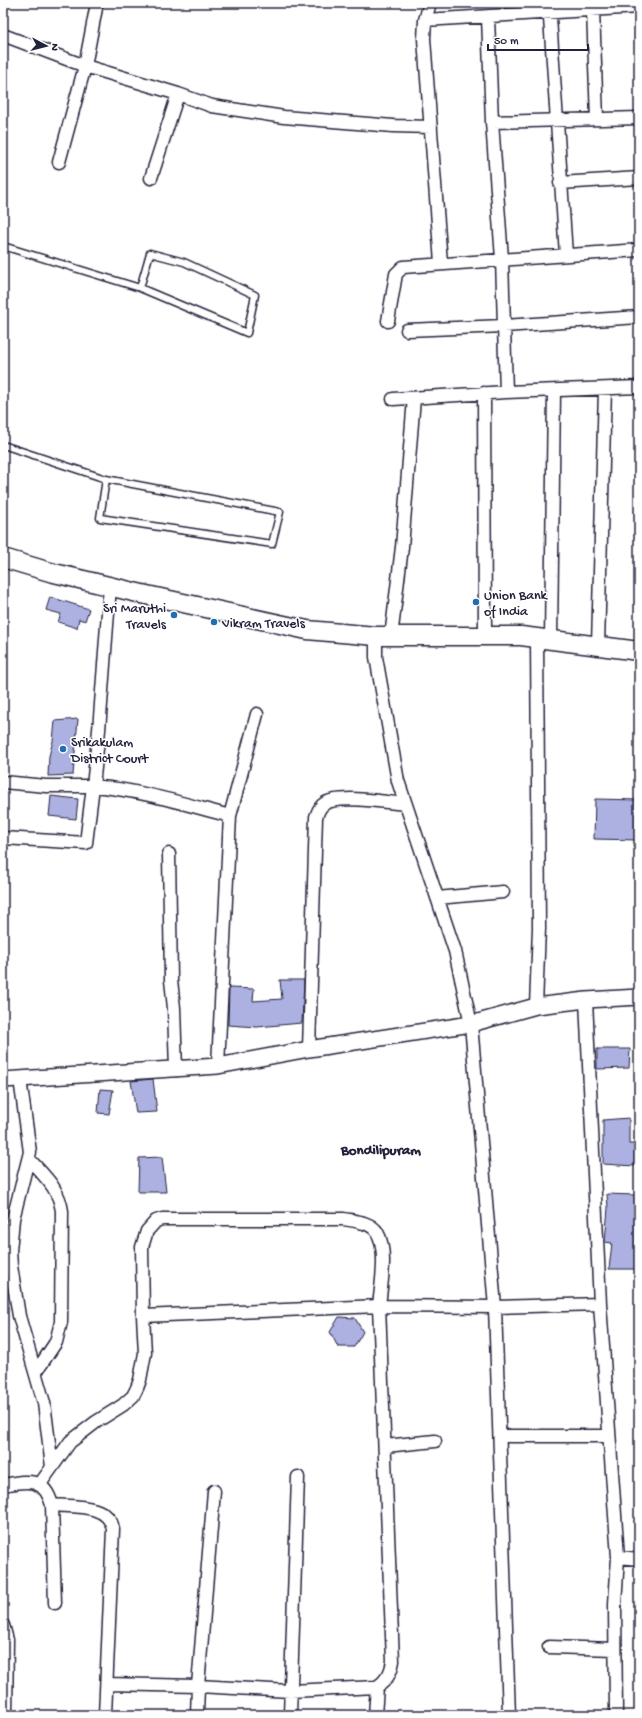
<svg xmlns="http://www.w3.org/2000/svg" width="642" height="1718" font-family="'Gochi Hand',sans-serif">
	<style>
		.building { fill: #adb1e2; stroke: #22223b }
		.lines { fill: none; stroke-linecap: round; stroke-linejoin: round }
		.service-casing { stroke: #22223b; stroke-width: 9 }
		.minor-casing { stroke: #22223b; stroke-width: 15 }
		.tertiary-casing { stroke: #22223b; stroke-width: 18 }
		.primary-casing { stroke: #22223b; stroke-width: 21 }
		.service { stroke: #fff; stroke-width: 6 }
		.minor { stroke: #fff; stroke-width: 12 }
		.tertiary { stroke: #fff; stroke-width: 15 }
		.primary { stroke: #fff; stroke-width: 18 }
		.poi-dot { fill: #1f6fb2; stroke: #fff; stroke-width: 1.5 }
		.labels { text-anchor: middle; stroke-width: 3; stroke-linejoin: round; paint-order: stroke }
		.poi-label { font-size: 14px; fill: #22223b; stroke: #fff; text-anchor: start }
		.neighbourhood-label { font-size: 15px; font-weight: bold; fill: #22223b; stroke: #fff }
	</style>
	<rect width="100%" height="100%" fill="#fff"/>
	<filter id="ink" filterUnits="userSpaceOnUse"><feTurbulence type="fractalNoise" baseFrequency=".025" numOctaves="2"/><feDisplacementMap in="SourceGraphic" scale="8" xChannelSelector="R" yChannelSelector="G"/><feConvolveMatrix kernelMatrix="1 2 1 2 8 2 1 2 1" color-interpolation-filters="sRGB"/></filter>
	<g filter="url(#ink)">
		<path class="building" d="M50,597l39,12 -4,12 -6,-2 -2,9 -19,-6 3,-8 -15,-4z
			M78,719l-5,56 -25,1 1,-20 4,-15 2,-20z
			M51,796l27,3 -2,20 -27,-3z
			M595,799l44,1v40l-45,-1z
			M280,980h24l-2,43 -45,4 -29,-2 1,-37 25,1 -1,12 29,-2z
			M597,1049h33l-1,19 -32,1z
			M153,1079l4,33 -21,1 -5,-32z
			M100,1089l13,1 -4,24 -11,-1z
			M629,1118v26h6v22l-32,-2v-44z
			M162,1157l4,35h-28l1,-34z
			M607,1194l28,1v20h4v54h-30l3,-26 -7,-1 3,-34z
			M339,1317l16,1 8,14 -9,15h-16l-8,-15z"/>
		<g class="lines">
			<defs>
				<path id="service" d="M3,246l137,42 107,45 8,-38 -71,-33 -34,-9 -10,35
					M3,445l103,34 174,33 -8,32 -172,-26 6,-39"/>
				<path id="minor" d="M430,3l-5,17 -1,19 17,224
					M549,3l17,252
					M593,10l4,109
					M488,17l4,105 10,137 4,133
					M425,20l214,-13
					M3,35l82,31 93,28 34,12 72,11 109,9 38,1
					M492,122l147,-4
					M59,162l26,-96 12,-63
					M151,178l27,-84
					M560,183l79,-5
					M388,321l8,-47 7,-7 236,-17
					M407,330l97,-4 135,-9
					M484,393l1,243
					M393,399l113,-7 133,-5
					M110,586l-11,144 -6,56c47,4 91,18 137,30l-12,250
					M376,636v21l22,124 57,170 16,73 24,283 14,408
					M391,637l11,-90 12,-149
					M551,640l3,-249
					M598,645l7,-256
					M3,782l43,4h47l-7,57 -83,-5
					M230,816l27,-102
					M169,854l2,126 3,28 2,62
					M437,898l66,-6
					M586,1000l14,304 18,253 -3,47 1,111
					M536,1006l3,-78 -2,-290
					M309,1049l7,-232c2,-5 3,-10 8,-13 14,-10 63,-2 80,0
					M20,1079l10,73 -17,67 -3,32 1,15 8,50 25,87 8,64
					M29,1159c15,17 30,29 33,52l-1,111 -5,20 -20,30
					M143,1316l236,-10 116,1 105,-3
					M500,1436h109
					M385,1446l50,-5
					M40,1484l30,-42 26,-20 27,-17 10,-9 4,-8 3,-8 5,-27 -2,-37 -1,-69 5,-16 9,-10 6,-2h182c10,2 27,3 33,13 11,18 4,53 2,74l14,355c-2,12 -6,19 -16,26l-2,28
					M3,1485c24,-4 41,-9 49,20
					M618,1557l21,2
					M55,1603l-3,-98c20,2 57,-2 61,24l-8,186
					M3,1625l4,15 -1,75
					M549,1647l66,2
					M107,1684l91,2 92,5 87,-4
					M197,1715l1,-29 16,-195
					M290,1715l8,-238"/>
				<path id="tertiary" d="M3,1080l215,-14 91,-17 162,-25 65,-18 50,-6 53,-3"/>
				<path id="primary" d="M3,558l47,14 92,22 165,36 69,6h145l118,15"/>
			</defs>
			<use href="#service" class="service-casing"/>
			<use href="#minor" class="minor-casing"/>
			<use href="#tertiary" class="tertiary-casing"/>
			<use href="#primary" class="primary-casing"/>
			<use href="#service" class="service"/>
			<use href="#minor" class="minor"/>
			<use href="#tertiary" class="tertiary"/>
			<use href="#primary" class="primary"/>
		</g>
	</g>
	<g class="poi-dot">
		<circle cx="476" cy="602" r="4"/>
		<circle cx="174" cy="615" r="4"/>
		<circle cx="214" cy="622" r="4"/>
		<circle cx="63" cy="749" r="4"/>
	</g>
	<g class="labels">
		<g class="poi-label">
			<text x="484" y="599">Union Bank<tspan x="484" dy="16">of India</tspan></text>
			<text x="166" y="612" text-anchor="end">Sri Maruthi<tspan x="166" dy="16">Travels</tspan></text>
			<text x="222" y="627">Vikram Travels</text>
			<text x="71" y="746">Srikakulam<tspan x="71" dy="16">District Court</tspan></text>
		</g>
		<g class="neighbourhood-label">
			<text x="381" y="1154">Bondilipuram</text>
		</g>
	</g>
	<rect width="642" height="1718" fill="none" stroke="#fff" stroke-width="16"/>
	<rect x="8" y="8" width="626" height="1702" fill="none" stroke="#22223b" stroke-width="1.5" filter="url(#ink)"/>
	<g transform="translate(46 46) rotate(97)" stroke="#ffffff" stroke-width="3" paint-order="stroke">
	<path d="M0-3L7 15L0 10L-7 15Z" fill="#22223b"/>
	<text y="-6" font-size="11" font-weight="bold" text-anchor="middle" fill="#22223b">N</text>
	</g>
	<path d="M488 44v6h100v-6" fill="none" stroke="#22223b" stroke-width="2"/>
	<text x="494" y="44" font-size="12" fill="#22223b" stroke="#ffffff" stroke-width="3" paint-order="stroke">50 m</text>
</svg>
